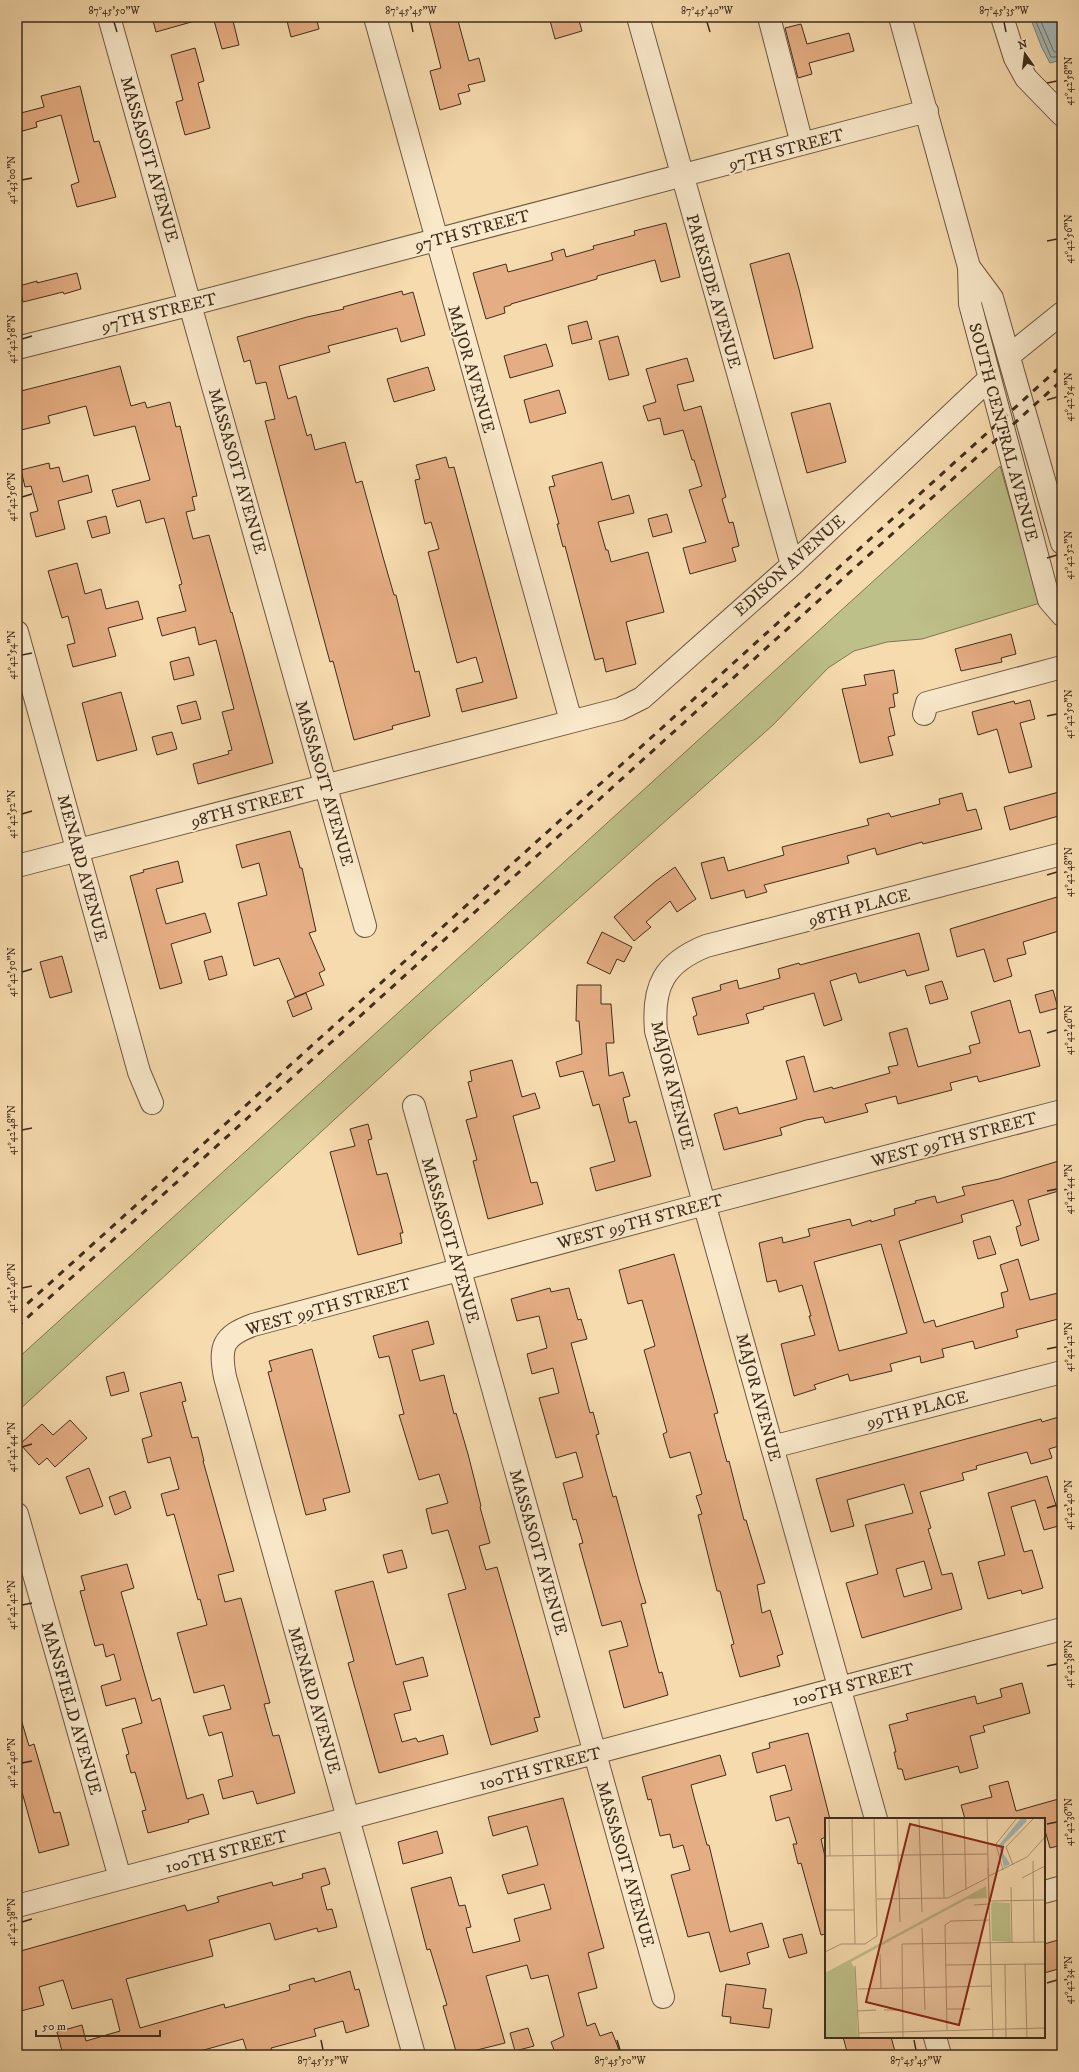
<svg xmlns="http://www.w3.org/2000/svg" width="1079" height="2072" font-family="'IM FELL DW Pica',serif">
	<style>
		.green { fill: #bec089; stroke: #7e7653 }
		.water { fill: #a3b8b7; stroke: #7b8079 }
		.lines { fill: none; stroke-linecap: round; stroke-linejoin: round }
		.shore { stroke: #71726a; stroke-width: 1 }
		.building { fill: #e5ad83; stroke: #3f2d1d; fill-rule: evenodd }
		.minor-casing { stroke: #6d5841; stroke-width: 24 }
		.minor { stroke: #f9e8ca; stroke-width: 22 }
		.rail { stroke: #3f2d1d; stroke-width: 3; stroke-dasharray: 7 7; stroke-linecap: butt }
		.ticks { fill: none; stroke: #3f2d1d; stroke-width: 1.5 }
		.labels { text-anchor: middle; stroke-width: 4; stroke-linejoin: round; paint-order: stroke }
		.street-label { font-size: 17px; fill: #3f2d1d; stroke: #f9e8ca }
		.inset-road { fill: none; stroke: #ad9574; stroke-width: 1 }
		.view { fill: #8f2418; fill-opacity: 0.15; stroke: #8f2418; stroke-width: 2 }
		.inset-edge { fill: none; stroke: #3f2d1d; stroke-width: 2 }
		.neatline { fill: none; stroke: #3f2d1d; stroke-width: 1.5 }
		.ticks-label { font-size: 10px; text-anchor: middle; fill: #3f2d1d }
	</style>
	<rect width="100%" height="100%" fill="#f6dbae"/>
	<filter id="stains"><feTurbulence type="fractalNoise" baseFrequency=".005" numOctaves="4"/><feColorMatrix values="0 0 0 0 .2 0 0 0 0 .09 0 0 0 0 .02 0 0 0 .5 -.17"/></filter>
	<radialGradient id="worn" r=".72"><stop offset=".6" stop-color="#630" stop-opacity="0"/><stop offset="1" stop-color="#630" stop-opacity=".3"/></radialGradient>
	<path class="green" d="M1000,466l40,137 -118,36 -35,3 -33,9 -26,17 -55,57 -337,301 -419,386v-53z"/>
	<path class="water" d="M1030,17h32v43l-12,3 -8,-15z"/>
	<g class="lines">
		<path class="shore" d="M1034,17l17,40h11
			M1039,17l15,35h8"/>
	</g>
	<path class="building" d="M152,17h42l1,4 -39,11z
		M213,17h19l7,28 -17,4z
		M286,17h30l3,12 -28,8z
		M446,17h11l12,44 10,-3 6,23 -17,4 2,6 -12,3 3,10 -21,6 -10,-39 11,-3 -12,-47z
		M549,17h29l4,14 -27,8z
		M801,24l6,20 42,-11 5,18 -45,12 3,11 -14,4 -13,-50z
		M195,48l9,33 -6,2 12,45 -25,7 -9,-33 7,-2 -12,-45z
		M80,86l14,56 5,-1 17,56 -39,10 -6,-22 8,-3 -18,-67 -25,7 1,5 -18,5 -2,-5v-13l27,-7 -3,-11z
		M666,223l14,54 -19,5 -6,-22 -58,16v3l-86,25v1l-7,2 1,6 -19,6 -13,-46 33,-9 2,8 45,-12 -2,-7 13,-4 2,8 28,-8 -1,-3 42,-11 -1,-4z
		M789,253l10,36 14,59 -39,11 -24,-95z
		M77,273l4,16 -17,5 -1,-2 -40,10 -4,-16 18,-5v2z
		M402,291l1,4 10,-3 12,43 -24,7 -4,-14 -69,18 2,6 -51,14 9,33 8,-3 11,40 4,-2 4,16 30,-8 11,41 6,-2 21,76 11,38h2l19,77 4,-1 11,45 -38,10 1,3 -39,11 -21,-79 -3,1 -65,-241 10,-2 -9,-37 -10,2 -6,-24 -6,2 -7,-25 70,-20 37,-8 -1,-2z
		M587,321l5,18 -20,5 -4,-18z
		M618,336l11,39 -20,5 -10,-39z
		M546,344l7,22 -43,12 -6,-22z
		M687,358l7,23 -17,4 7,26 17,-5 25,91 -4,2 7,24 4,-1 6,24 -7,2 4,13 -46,13 -7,-26 23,-6 -17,-52 13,-4 -8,-26h-2l-9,-30 -19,5 -4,-17 -12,3 -5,-15 13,-4 -10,-33z
		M120,366l11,40 14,-4 2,6 23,-6 6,25 4,-1 17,70 -5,1 3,13 -9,2 7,27 16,-4 22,78 1,-1 41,151 -75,21 -5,-20 36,-10 -1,-3 4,-1 -10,-38 12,-3 -18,-69 -17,5 -4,-18 -33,9 -5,-18 29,-7 -7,-26 3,-1 -18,-66 -18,5 -6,-23 -23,7 -5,-17 38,-10 -15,-54 -41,10 -8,-30 -38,10 2,7 -33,8v-39z
		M428,367l7,23 -41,12 -7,-23z
		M559,390l7,23 -36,10 -6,-23z
		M830,403l16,59 -39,11 -16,-60z
		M446,457l3,11 5,-1 63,231 -55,14 -6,-23 27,-7 -7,-25 -19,6 -29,-111 11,-3 -8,-27 -6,2 -10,-44 5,-1 -4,-14z
		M602,462l10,38 17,-5 5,18 -36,9 8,28h2l3,12 37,-10 16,60 -38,10 10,42 -30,8 -3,-14 -8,2 -30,-114 -2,1 -6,-23h2l-10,-37 6,-1 -3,-10z
		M49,463l1,6 9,-2 4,15 25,-7 4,17 -34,9 7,28 -29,8 -6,-24 8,-2 -7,-25 -6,1 -4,-17z
		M667,514l5,18 -19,5 -5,-18z
		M106,516l4,17 -18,5 -5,-17z
		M77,563l8,31 16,-5 5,20 32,-8 5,18 -35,9 8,28 -43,11 -6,-22 8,-2 -7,-27 -6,2 -14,-47z
		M1011,634l5,20 -15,4 1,4 -41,9 -6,-22z
		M189,657l5,18 -20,5 -4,-18z
		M894,670l4,23 -5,1 2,13 -6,1 6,27 -7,2 5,18 -33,8 -18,-74 24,-4 -2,-10z
		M121,692l16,58 -40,11 -15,-58z
		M1030,700l5,19 -15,4 12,44 -23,6 -12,-44 -19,6 -6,-23 42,-11 1,3z
		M196,701l5,18 -19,5 -5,-18z
		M172,732l5,17 -20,6 -5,-18z
		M1059,792l3,12v11l-52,15 -6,-23z
		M962,793l5,18 9,-2 6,20 -59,15 -1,-2 -45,13 -2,-7 -28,8 2,7 -85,22 3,7 -21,6 -2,-8 -33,9 -10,-36 23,-6 4,14 56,-16 -2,-8 87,-22 -2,-6 22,-6 2,4 49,-13 -1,-5z
		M290,831l10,37h2l14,63 -7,2 16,37 -6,3 5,12 -29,12 -16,-39 -25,8 -16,-63 29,-8 -8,-32 -17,5 -6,-23z
		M178,861l5,21 -27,7 10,35 39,-11 6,19 -40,12 11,39 -22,6 -30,-113 14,-4 -1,-2z
		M675,867l21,32 -19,13 -7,-11 -24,21 5,5 -17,14 -20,-24 42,-36z
		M1057,897l5,15v18l-39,12 3,12 -19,5 5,17 -18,6 -10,-33 -27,8 -7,-28z
		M602,932l30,15 -8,15 -7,-3 -7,15 -23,-11z
		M919,933l10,37 -22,6 -2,-6 -46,13 -3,-10 -26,8 12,39 -18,6 -10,-33 -51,14 1,2 -18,5 3,9 -51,12 -5,-18 4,-2 -5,-17 29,-8 -1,-5 17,-5 2,9 41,-11 -2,-9 21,-6 1,2z
		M62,956l10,36 -22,6 -10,-36z
		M222,956l5,19 -18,5 -5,-19z
		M942,981l6,18 -18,5 -5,-18z
		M577,985h24v19h10l3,39h-8l3,33 14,-4 7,24 -7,2 6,25 7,-2 15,55 -55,15 -6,-23 25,-7 -16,-57 -6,2 -10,-35 -23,6 -4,-15 26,-8 -3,-33h-3z
		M1053,990l5,18 -18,5 -5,-18z
		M306,993l6,16 -19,8 -6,-16z
		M1010,1000l9,33 11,-3 10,36 -61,16 -2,-6 -27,7 2,7 -54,14 -2,-8 -31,8 3,8 -43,11 -2,-6 -17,3 -26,8 2,7 -58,15 -10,-36 23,-7 2,7 58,-15 -11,-38 18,-5 10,36 18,-5 1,2 57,-16 -2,-6 10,-2 -9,-32 18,-5 11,39 53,-14 -2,-7 11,-3 -9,-31z
		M512,1060l10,37 13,-4 5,15 -27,8 18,67 6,-1 6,22 -55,15 -15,-58 4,-1 -11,-40 11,-3 -9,-35 4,-1 -2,-10z
		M368,1124l4,15 -4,1 9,35 10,-2 16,60h-3l2,10 -44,12 -28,-103 25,-6 -5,-17z
		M1062,1160v30l-34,10 11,40 -18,6 -5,-19 5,-2 -8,-25 -52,15 2,7 -64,19 25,82 10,-3 2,7 68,-20 -3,-14 7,-2 -8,-26 18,-6 12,41 32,-8v26l-46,12 2,7 -22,6 -21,6 -2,-8 -31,8 2,8 -23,6 -1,-7 -30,8 2,7 -42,10 -2,-7 -34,11 2,4 -22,7 -13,-52 34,-9 -6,-19h2l-9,-31 -23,7 -3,-12 -9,2 -8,-39 23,-6 1,6 27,-7 -2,-7 42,-10 2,7 19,-6v2l24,-7 -1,-6 22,-6 -1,-2 20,-5 2,7 28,-8 -3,-8 37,-8zM881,1244l26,89 -68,18 -25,-89z
		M990,1236l6,18 -18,5 -5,-18z
		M674,1254l44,159 -4,1 13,48 2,-1 15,59h2l19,63 -8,2 5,28 8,-3 13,44 -6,2 3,10 -40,11 -9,-32 3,-1 -14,-53h-3l-19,-76 4,-1 -6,-18 6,-2 -12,-42 -20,6 -7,-24 4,-2 -23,-82 11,-4 -13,-46 -14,4 -9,-34z
		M550,1288l1,4 18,-4 9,32 3,-1 6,20 -16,4 19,70 3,-1 6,22 -3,1 17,62 3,-1 23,84 7,23 -5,1 18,69 3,-1 6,23 -44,13 -15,-57 19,-5 -7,-25 -19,5 -23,-82 4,-1 -7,-24 -3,1 -10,-37 20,-6 -7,-25 -20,6 -17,-60 20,-5 -6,-25 -21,6 -5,-20 20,-6 -8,-32 -22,5 -6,-22z
		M428,1321l6,23 -22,6 8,31 24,-6 10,39 2,-1 12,41 13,52 -1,1 10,36 -11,3 7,24 11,-3 43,150 -6,1 4,13 -47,14 -43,-151 18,-5 -18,-59 -16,4 -6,-25 22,-6 -9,-29 -20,6 -20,-65 5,-1 -15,-58 -10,2 -6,-22z
		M312,1349l38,143 -27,7 3,11 -20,5 -38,-143 4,-1 -3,-10z
		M124,1372l5,19 -18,5 -5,-19z
		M181,1382l5,19 -4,1 10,36 6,-1 6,24h-1l31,110 -16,4 7,27 16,-4 29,105 -6,1 9,32 6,-1 16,58 -38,11 -4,-13 -30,8 -5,-19 15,-4 -11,-44 -13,4 -6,-20 28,-7 -7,-24 -30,8 -17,-60 30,-8 -7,-26 -2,1 -24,-86 -7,2 -6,-22 18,-5 -9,-32 -22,6 -6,-24 10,-3 -12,-43z
		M1062,1416v29l-13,4 3,9 -21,6 -4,-12 -51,14 1,3 -15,4 2,7 -44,12 11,36 -3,1 14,46 10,-2 10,36 -100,29 -16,-55 32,-9 -13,-49 48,-12 -9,-29 -57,16 7,26 -23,6 -15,-53 225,-60 1,3zM924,1561l8,28 -28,8 -8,-28z
		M70,1420l17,18 -32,29 -8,-9 -8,7 -19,-21 22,-20 11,11z
		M89,1468l14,38 -23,8 -14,-37z
		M1047,1476l15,49 -18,5 -9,-30 -24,7 13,45 8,-2 11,38 -21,6 -1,-4 -33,9 -10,-37 27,-7 -17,-62z
		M125,1491l6,17 -16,7 -6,-18z
		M402,1550l5,18 -19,5 -5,-18z
		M127,1564l7,24 -13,4 31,109 8,-3 27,101 16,-5 6,20 -21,6 1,2 -41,11 -6,-22 4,-1 -11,-38 -4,1 -5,-18 3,-1 -7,-25 20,-6 -7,-25 -29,8 -5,-20 20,-6 -7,-26 -8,3 -3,-13 -8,2 -15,-55 5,-1 -4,-14z
		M373,1581l23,84 27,-8 5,19 -25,6 8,28 -17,4 8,28 14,-4 2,4 25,-7 5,19 -69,19 -31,-110 6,-2 -19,-70z
		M1022,1683l8,30 -47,13 2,6 -15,4 8,32 -18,5 -2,-7 -53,14 -3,-11h-4l-4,-17h2l-7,-27 19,-5 -2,-6 69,-18 2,8 25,-7 -2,-8z
		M17,1719h4l8,27 5,-2 20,69 6,-1 9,33 -30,8 -22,-79z
		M808,1733l22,86h-4v18l-5,2 5,22v73l-5,1 -20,-72 -3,1 -5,-20h4l-8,-27 -13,4 -6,-25 22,-6 -7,-25 -28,8 -5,-20 18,-5 -1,-5z
		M720,1755l6,20 -35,10 3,12 13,48h2l21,87 32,-9 7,24 -22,6 3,11 -30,8 -11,-40 -21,5 -17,-62 19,-5 -7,-25 -10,3 -3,-14 -10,2 -9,-37 -3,1 -6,-23z
		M1008,1781l8,30 46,-13v47l-12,3 -6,-21v-8h-79l-4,-14 31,-8 -3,-11z
		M563,1798l41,150 -16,5 9,35 -19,5 9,33 8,-3 5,13 12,-4 9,23h-65l-5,-13 13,-6 -16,-61 -17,4 -4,-14 -41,11 19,67 -48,12 -14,-49 4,-1 -17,-56 -3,1 -16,-62 40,-11 8,29 6,-1 6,22 -5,1 7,25 47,-12 -6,-22 37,-10 -7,-25 -36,10 -6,-19 36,-10 -11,-39 -34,10 -5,-19z
		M437,1831l6,22 -40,11 -5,-22z
		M325,1868l5,16 -9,3 6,23 5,-1 5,18 -19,5 -1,-4 -42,12 -5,-17 -61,17 4,16 -87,23 14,49 84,-24 1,4 65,-18 -1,-5 25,-7 1,4 35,-11 5,19 4,-1 10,37 -23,7 -3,-12 -29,8 2,7 -45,12 2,5 -8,2h-17l-5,-16 -57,16h-123l-6,-23 25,-7 4,16 34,-10 -8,-32 -40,10 -9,-29 -24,7 5,18 -27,7v-60l168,-47 2,6 32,-9 -2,-5 55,-15 1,4 30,-8 -1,-4z
		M802,1934l5,19 -18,5 -6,-19z
		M1062,1939v29l-18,5v-29z
		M726,1984l40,5 -3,19 9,1 -3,19 -39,-5 1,-6 -9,-1z
		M528,2028l6,18 -19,5 -5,-18z
		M843,2037h48l5,18h-48z"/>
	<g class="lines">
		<defs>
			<path id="minor" d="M109,17l256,909
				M375,17l196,704
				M638,17l154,548
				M769,17l33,127
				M900,17l69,250 1,37 79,296 13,15
				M1002,17l13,41 11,20 36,37
				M969,267l23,31 70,245
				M17,348l175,-44 735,-193
				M1010,355l52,-42
				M17,632l122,440 13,31
				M924,714l3,-11 135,-36
				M17,866l603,-157 22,-11 150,-133 197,-186
				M414,1106l249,891
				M772,1447l290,-75
				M17,1514l103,364
				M876,1819l-220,-788c-4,-45 8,-68 50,-85l356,-92
				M1044,1892l18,-5
				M17,1906l1045,-277
				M935,2037l5,18
				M414,2055l-189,-678c-6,-31 -2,-41 28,-52l452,-121 357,-93"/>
		</defs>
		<use href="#minor" class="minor-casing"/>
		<use href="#minor" class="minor"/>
		<path class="rail" d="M17,1313l1045,-948
			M17,1327l1045,-947"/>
	</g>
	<path class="ticks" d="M114,22l3,10M411,22l2,10M707,22l3,10M1004,22l2,10M1047,83l10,-2M22,180l10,-2M1047,241l10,-2M22,339l10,-3M1047,400l10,-3M22,497l10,-3M1047,558l10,-3M22,655l10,-2M1047,716l10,-2M22,814l10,-3M1047,875l10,-3M22,972l10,-3M1047,1033l10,-3M22,1130l10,-2M1047,1191l10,-2M22,1288l10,-2M1047,1349l10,-2M22,1447l10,-3M1047,1508l10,-3M22,1605l10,-2M1047,1666l10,-2M22,1763l10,-2M1047,1824l10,-2M22,1922l10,-3M1047,1983l10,-3M321,2040l2,10M617,2040l3,10M914,2040l2,10"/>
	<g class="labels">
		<g class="street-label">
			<text transform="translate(786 149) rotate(-15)" y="6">97TH STREET</text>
			<text transform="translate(150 159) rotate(74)" y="6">MASSASOIT AVENUE</text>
			<text transform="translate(472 230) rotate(-15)" y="6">97TH STREET</text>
			<text transform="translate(714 291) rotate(74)" y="6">PARKSIDE AVENUE</text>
			<text transform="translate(159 312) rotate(-14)" y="6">97TH STREET</text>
			<text transform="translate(472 369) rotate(74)" y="6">MAJOR AVENUE</text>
			<text transform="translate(1004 432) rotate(75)" y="6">SOUTH CENTRAL AVENUE</text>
			<text transform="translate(238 471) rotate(74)" y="6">MASSASOIT AVENUE</text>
			<text transform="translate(789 565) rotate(-42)" y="6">EDISON AVENUE</text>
			<text transform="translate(325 783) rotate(74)" y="6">MASSASOIT AVENUE</text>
			<text transform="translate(248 806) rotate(-15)" y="6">98TH STREET</text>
			<text transform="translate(83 868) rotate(75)" y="6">MENARD AVENUE</text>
			<text transform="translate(859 907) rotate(-15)" y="6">98TH PLACE</text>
			<text transform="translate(673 1085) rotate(76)" y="6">MAJOR AVENUE</text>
			<text transform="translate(954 1139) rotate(-15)" y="6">WEST 99TH STREET</text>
			<text transform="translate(640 1221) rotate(-15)" y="6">WEST 99TH STREET</text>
			<text transform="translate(451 1240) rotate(74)" y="6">MASSASOIT AVENUE</text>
			<text transform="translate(328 1306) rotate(-16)" y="6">WEST 99TH STREET</text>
			<text transform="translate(759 1397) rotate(75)" y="6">MAJOR AVENUE</text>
			<text transform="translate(917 1409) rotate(-15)" y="6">99TH PLACE</text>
			<text transform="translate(539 1552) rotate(74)" y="6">MASSASOIT AVENUE</text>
			<text transform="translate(853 1684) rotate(-15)" y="6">100TH STREET</text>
			<text transform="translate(315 1700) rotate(74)" y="6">MENARD AVENUE</text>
			<text transform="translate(72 1708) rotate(74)" y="6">MANSFIELD AVENUE</text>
			<text transform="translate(540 1768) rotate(-15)" y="6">100TH STREET</text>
			<text transform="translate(226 1851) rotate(-15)" y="6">100TH STREET</text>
			<text transform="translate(626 1864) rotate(74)" y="6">MASSASOIT AVENUE</text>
		</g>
	</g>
	<g transform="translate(825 1818)">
		<rect width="220" height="220" fill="#f6dbae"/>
		<path d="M161,68l1,12 -20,1 -116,63 4,7 3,69h-33v-65zM168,84l17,1 1,39 -19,-1 -1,-37z" fill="#bec089"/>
		<path d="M196,0h6l-1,4 -22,22 -1,9 7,11 -6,3 -5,-22z" fill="#a3b8b7"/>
		<path class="inset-road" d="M4,0l1,38M27,0l3,126M72,0l3,104M94,0l3,94M117,0l2,80M139,0l2,72M162,0l2,83M0,38l163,-2M208,43l1,82M188,47l-7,-18 28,-29M163,50l5,170M178,52l-7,-26 21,-26M164,58l38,-19 18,-20M197,60l23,-12M186,69l1,56M52,81l71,-1 39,-20M164,83l56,-1M149,87l15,-1M0,92h29M97,110l3,82M0,134l16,-8h24l12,-8 -3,-118M55,136l1,34M200,146l2,74M121,147l99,-1M180,147l1,73M30,148l4,72M33,171l133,-3M122,191h23M59,192h18M33,193l18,-1M122,213l-2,-106 6,-4 39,-1M34,215l186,-5M78,220l-1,-94 143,-2"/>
		<path class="view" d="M85,6l93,23 -44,178 -93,-23z"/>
		<rect width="220" height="220" class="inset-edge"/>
	</g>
	<rect width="1079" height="2072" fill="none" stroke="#f6dbae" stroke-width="44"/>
	<g transform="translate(1025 54) rotate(346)" stroke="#f9e8ca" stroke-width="3" paint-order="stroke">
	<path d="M0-3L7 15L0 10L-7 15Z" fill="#3f2d1d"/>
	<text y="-6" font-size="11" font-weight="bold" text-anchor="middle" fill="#3f2d1d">N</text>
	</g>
	<path d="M36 2030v6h124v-6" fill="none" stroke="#3f2d1d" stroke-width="2"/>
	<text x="42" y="2030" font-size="12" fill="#3f2d1d" stroke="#f9e8ca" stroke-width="3" paint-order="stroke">50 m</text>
	<rect x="22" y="22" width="1035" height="2028" class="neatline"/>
	<g class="ticks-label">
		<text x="114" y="14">87°45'50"W</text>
		<text x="411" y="14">87°45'45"W</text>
		<text x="707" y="14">87°45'40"W</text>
		<text x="1004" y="14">87°45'35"W</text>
		<text transform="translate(1068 81) rotate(-90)" y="4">41°42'58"N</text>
		<text transform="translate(11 180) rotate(-90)" y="4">41°43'00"N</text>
		<text transform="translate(1068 239) rotate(-90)" y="4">41°42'56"N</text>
		<text transform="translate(11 339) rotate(-90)" y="4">41°42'58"N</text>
		<text transform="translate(1068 397) rotate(-90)" y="4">41°42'54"N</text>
		<text transform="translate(11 497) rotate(-90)" y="4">41°42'56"N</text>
		<text transform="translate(1068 555) rotate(-90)" y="4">41°42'52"N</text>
		<text transform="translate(11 655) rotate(-90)" y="4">41°42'54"N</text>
		<text transform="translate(1068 714) rotate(-90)" y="4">41°42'50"N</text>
		<text transform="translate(11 814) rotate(-90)" y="4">41°42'52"N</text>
		<text transform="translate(1068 872) rotate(-90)" y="4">41°42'48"N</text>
		<text transform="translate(11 972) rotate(-90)" y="4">41°42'50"N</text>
		<text transform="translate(1068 1030) rotate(-90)" y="4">41°42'46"N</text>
		<text transform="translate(11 1130) rotate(-90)" y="4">41°42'48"N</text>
		<text transform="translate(1068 1189) rotate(-90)" y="4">41°42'44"N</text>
		<text transform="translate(11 1288) rotate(-90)" y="4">41°42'46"N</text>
		<text transform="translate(1068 1347) rotate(-90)" y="4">41°42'42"N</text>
		<text transform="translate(11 1447) rotate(-90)" y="4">41°42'44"N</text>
		<text transform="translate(1068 1505) rotate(-90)" y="4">41°42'40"N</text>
		<text transform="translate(11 1605) rotate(-90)" y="4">41°42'42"N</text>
		<text transform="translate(1068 1664) rotate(-90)" y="4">41°42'38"N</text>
		<text transform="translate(11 1763) rotate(-90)" y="4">41°42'40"N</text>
		<text transform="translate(1068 1822) rotate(-90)" y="4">41°42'36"N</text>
		<text transform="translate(11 1922) rotate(-90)" y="4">41°42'38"N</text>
		<text transform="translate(1068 1980) rotate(-90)" y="4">41°42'34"N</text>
		<text x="323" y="2064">87°45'55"W</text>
		<text x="620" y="2064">87°45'50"W</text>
		<text x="916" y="2064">87°45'45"W</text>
	</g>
	<rect width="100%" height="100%" filter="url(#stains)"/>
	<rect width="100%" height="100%" fill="url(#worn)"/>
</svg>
